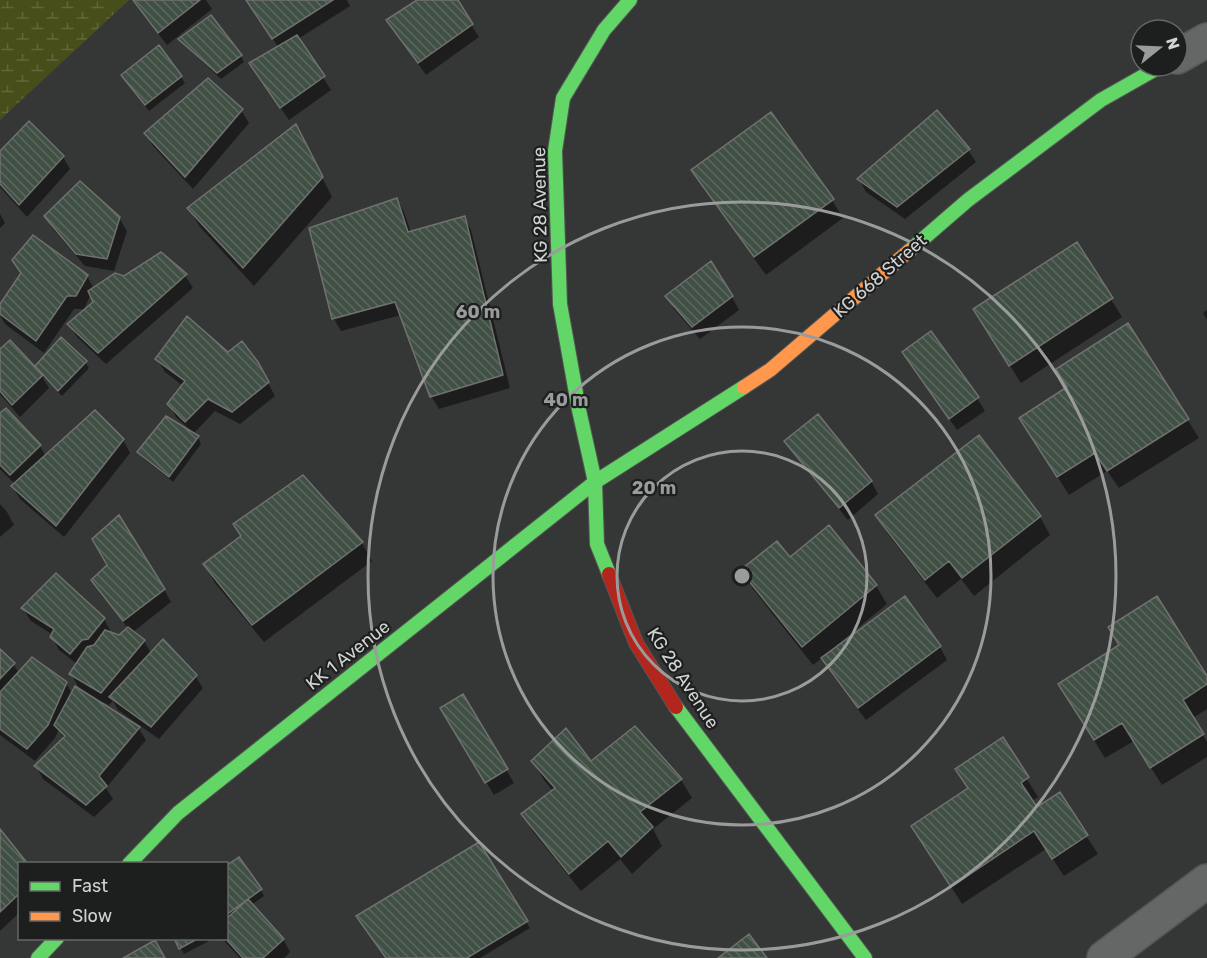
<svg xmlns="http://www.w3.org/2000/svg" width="1207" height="958" font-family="Rubik,sans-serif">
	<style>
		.wetland { fill: url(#wetland-marsh) }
		.shadow { fill: #0007 }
		.building { fill: url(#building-back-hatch); stroke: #707170; stroke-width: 1.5 }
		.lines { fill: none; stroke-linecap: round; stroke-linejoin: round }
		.street-casing { stroke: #545555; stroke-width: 36 }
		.fast-casing { stroke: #545555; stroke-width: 16 }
		.slow-casing { stroke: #545555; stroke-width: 16 }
		.jam-casing { stroke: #545555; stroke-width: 16 }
		.street { stroke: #656766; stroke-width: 33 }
		.fast { stroke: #63d668; stroke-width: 14 }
		.slow { stroke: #ff974d; stroke-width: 14 }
		.jam { stroke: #b3261e; stroke-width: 14 }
		.ring { fill: none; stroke: #9a9c9c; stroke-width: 3 }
		.labels { text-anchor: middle; stroke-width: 4.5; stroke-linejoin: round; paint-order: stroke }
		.street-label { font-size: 18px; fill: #d1d3d3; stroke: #1d1f1f }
		.centre { fill: #9a9c9c; stroke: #1d1f1f; stroke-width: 3 }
		.ring-label { font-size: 18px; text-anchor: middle; font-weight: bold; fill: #9a9c9c; stroke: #1d1f1f; stroke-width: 4.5; stroke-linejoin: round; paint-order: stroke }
	</style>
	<defs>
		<pattern id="wetland-marsh" width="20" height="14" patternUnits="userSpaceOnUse" patternTransform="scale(1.5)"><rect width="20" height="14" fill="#484e1a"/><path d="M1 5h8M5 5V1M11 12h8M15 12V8" fill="none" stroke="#61673a"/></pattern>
		<pattern id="building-back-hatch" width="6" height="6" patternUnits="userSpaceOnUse" patternTransform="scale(1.5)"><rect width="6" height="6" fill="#415045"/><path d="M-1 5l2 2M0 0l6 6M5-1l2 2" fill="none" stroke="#5b685f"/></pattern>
	</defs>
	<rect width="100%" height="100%" fill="#353736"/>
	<path class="wetland" d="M0,0h129l-129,120z"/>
	<path class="shadow" d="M135,0h71l6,9 -45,36 -26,-34z
		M250,0h97l3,6 -52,33 33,51 -42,30 -30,-43 20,-29 -23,-34z
		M420,0h36l23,37 -53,38 -30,-42z
		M180,40l61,16 3,6 -23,17 -37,-34z
		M181,77l4,6 -36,28 -22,-30z
		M241,110l8,13 -56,66 -40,-43 -7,-13z
		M306,145l26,52 -78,89 -54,-59 -11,-18z
		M968,150l8,12 -71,57 -39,-27 -7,-13z
		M0,153l63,4 7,12 -43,48 -27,-30z
		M693,170l139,30 11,18 -77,57 -62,-86z
		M397,199l7,13 7,21 53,-15 7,12 39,158 -71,21 -8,-13 -30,-81 -60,16 -7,-12 -24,-90z
		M0,214l5,9 -5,5z
		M46,216l73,2 8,13 -13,40 -29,-5 -32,-37z
		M1076,244l46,73 -101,66 -35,-55z
		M185,275l8,13 -87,76 -29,-27 -8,-13 26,-21 -4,-9 -7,15h-10l-30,44 -39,-29 -5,-9v-8l87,-31 7,13z
		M667,296l65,1 7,13 -39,29 -26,-30z
		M1207,310v10l-4,-7z
		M1128,325l71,113 -80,50 -12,-17 -38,24 -37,-59 36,-48z
		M61,339l24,23 4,6 -27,28 -18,-19 -1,1 6,10 -29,29 -20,-23v-43l35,17z
		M904,353l73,45 8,13 -28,19 -46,-65z
		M228,354l29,9 18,33 -35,28 -25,-13 -22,23 5,3 3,7 -28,38 -30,-24 -4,-6 53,-20 -16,-15 -7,-13 14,-18 -18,-14 -8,-13z
		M0,415l40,31 6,11 77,-17 7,13 -66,84 -44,-38 -8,-13 3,-2 -15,-15z
		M978,437l62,80 10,18 -76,61 -13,-17 -24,19 -49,-64 -11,-18z
		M786,442l85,39 7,13 -30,26 -54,-66z
		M0,504l7,8 7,13 -14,12z
		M242,537l120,6 10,18 -108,81 -49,-59 -10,-19z
		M790,559l86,27 11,18 -50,41 2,2 65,-49 36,49 7,13 -81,60 -36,-48 -8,-14 -9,7 -60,-76 -11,-18z
		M93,580l71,9 7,13 -38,30 11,9 8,13 43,22 8,12 -44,51 -41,-29 -5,-9 -4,4 -6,-3 -1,2 36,23 8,13 -40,48 7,11 -19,18 -51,-38 -7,-13 28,-27 -5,-10 -4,9 -20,23 -35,-26v-84l13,13 6,9 47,10 6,11 8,-4 -9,-16 6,-10 -18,-14 -7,-13 1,-2 -22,-14 -8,-12 81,10 7,13 -1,1 9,4 9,-9 -28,-35z
		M1207,679v30l-14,9 14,24v15l-45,28 -28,-44 -29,17 -34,-55z
		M463,697l51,86 -20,12 -52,-86z
		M635,728l46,52 11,18 -39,31 9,17 -30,28 -12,-15 -39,32 -47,-58 -11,-19 30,-23 -9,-11 -11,-18 58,2z
		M1002,739l36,58 -6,4 5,8 22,-15 39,60 -34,22 -18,-27 -84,55 -49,-78 56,-37z
		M0,831l20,33v48l-20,19z
		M479,844l51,84 -50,30h-93z
		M226,868l35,22 3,6 -13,9 32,34 7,13 -6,6h-44l-15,-16 -1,-4h2z
		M175,938h33l1,3 -25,13z"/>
	<path class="building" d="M133,0h67l-42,33z
		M246,0h87l-61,39z
		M417,0h41l15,24 -55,39 -32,-43z
		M211,15l31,40 -25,18 -39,-34z
		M297,35l28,41 -45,32 -31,-45z
		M159,45l23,31 -37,29 -24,-30z
		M208,78l35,31 -58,68 -41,-44z
		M937,110l33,39 -73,58 -40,-28z
		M771,112l63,87 -80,58 -63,-87z
		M29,121l35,35 -45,49 -19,-21v-33z
		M296,124l27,53 -80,91 -56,-60z
		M80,181l40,36 -13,42 -31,-5 -32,-38z
		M397,198l11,34 57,-16 38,159 -73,22 -35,-95 -63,17 -23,-91z
		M33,235l55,40 -12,21h-9l-31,45 -36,-27v-10l21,-31 -9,-13z
		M1077,242l36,56 -104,68 -36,-57z
		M161,252l26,22 -89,79 -31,-29 26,-22 -5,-11 27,-18 9,3z
		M711,261l22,35 -41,31 -27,-31z
		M187,316l41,36 14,-11 16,21 11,20 -37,30 -24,-13 -23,23 -18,-18 18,-23 -30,-22z
		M1128,323l61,96 -82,52 -12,-18 -38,24 -38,-59 48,-31 -11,-18z
		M931,331l48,66 -30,22 -47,-67z
		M61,337l26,24 -29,30 -23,-25z
		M10,340l33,35 -31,30 -12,-14v-42z
		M6,408l35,37 -31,30 -10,-10v-52z
		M95,410l29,29 -68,87 -45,-40z
		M818,414l54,67 -33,27 -55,-67z
		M166,416l33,20 -30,41 -32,-25z
		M979,435l62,81 -79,62 -13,-17 -24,19 -50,-65z
		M303,475l60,67 -111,83 -49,-61 38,-28 -8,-12z
		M119,515l46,74 -42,32 -32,-41 16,-15 -15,-26z
		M829,525l48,60 -75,62 -62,-77 37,-29 13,16z
		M56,573l49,45 -17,21 -6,1 -12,14 -20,-17 4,-8 -33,-21z
		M905,596l36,50 -83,62 -37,-50z
		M1157,596l50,80v8l-24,16 21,34 -54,34 -28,-45 -28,17 -36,-56 61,-39 -11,-18z
		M128,627l17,13 -44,53 -32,-19 18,-27 7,-2 11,-15 14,5z
		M163,639l34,36 -46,52 -42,-30z
		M0,649l15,14 -15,16z
		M32,657l35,25 -19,43 -21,24 -27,-20v-37z
		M75,686l65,41 -41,49 8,10 -21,19 -52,-39 31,-30 -11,-11z
		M463,694l45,75 -23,14 -45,-75z
		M635,726l47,53 -42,33 13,15 -32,30 -13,-16 -39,33 -48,-60 34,-26 -24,-27 35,-33 25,33z
		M1003,737l26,40 -8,6 16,24 23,-15 28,43 -36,24 -18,-28 -83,56 -40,-61 57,-38 -13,-19z
		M0,829l28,35h-8v29l-20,19z
		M479,842l49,79 -61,37h-81l-30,-42z
		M239,857l23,32 -36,26v-49z
		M248,899l36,40 -21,19h-20l-18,-20h1v-19z
		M749,934l18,24h-49z
		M174,938h25l-20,11z
		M155,940l10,18h-42z"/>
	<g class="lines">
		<defs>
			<path id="street" d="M1177,57l30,-17
				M1104,958l103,-77"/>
			<path id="fast" d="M909,251l59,-51 133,-100 60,-34
				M609,574l-12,-30 -2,-62 -16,-72 -19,-106 -5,-153 8,-53 41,-68 26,-30
				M676,707l189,251
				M129,864l49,-51 417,-331 149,-95
				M38,958l19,-20"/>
			<path id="slow" d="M744,387l26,-17 139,-119"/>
			<path id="jam" d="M609,574l27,69 40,64"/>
		</defs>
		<use href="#street" class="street-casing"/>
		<use href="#fast" class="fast-casing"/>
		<use href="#slow" class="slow-casing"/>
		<use href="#jam" class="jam-casing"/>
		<use href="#street" class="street"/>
		<use href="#fast" class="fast"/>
		<use href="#slow" class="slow"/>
		<use href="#jam" class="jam"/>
	</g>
	<g class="ring">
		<circle cx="742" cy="576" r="125"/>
		<circle cx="742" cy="576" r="249"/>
		<circle cx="742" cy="576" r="374"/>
	</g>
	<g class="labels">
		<g class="street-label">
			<text transform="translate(540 205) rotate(-91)" y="6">KG 28 Avenue</text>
			<text transform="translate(880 276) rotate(-41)" y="6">KG 668 Street</text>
			<text transform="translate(348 655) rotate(-38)" y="6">KK 1 Avenue</text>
			<text transform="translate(683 678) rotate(57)" y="6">KG 28 Avenue</text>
		</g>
	</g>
	<circle cx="742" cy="576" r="9" class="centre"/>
	<g class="ring-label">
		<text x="478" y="318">60 m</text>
		<text x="566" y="406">40 m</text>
		<text x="654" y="494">20 m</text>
	</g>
	<rect x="18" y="862" width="210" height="78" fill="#1d1f1f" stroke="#656767" stroke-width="1.5"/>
	<rect x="30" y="882" width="30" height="9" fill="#63d668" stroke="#656767" stroke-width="1.5"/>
	<text x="72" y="892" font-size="18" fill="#d1d3d3">Fast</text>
	<rect x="30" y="912" width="30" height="9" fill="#ff974d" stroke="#656767" stroke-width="1.5"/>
	<text x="72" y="922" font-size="18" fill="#d1d3d3">Slow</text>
	<g transform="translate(1159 48) rotate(72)"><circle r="28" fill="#1d1f1f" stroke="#656767" stroke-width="1.5"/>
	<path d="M0-4.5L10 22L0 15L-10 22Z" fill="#9a9c9c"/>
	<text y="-9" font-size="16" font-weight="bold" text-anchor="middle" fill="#d1d3d3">N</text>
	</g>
</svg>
